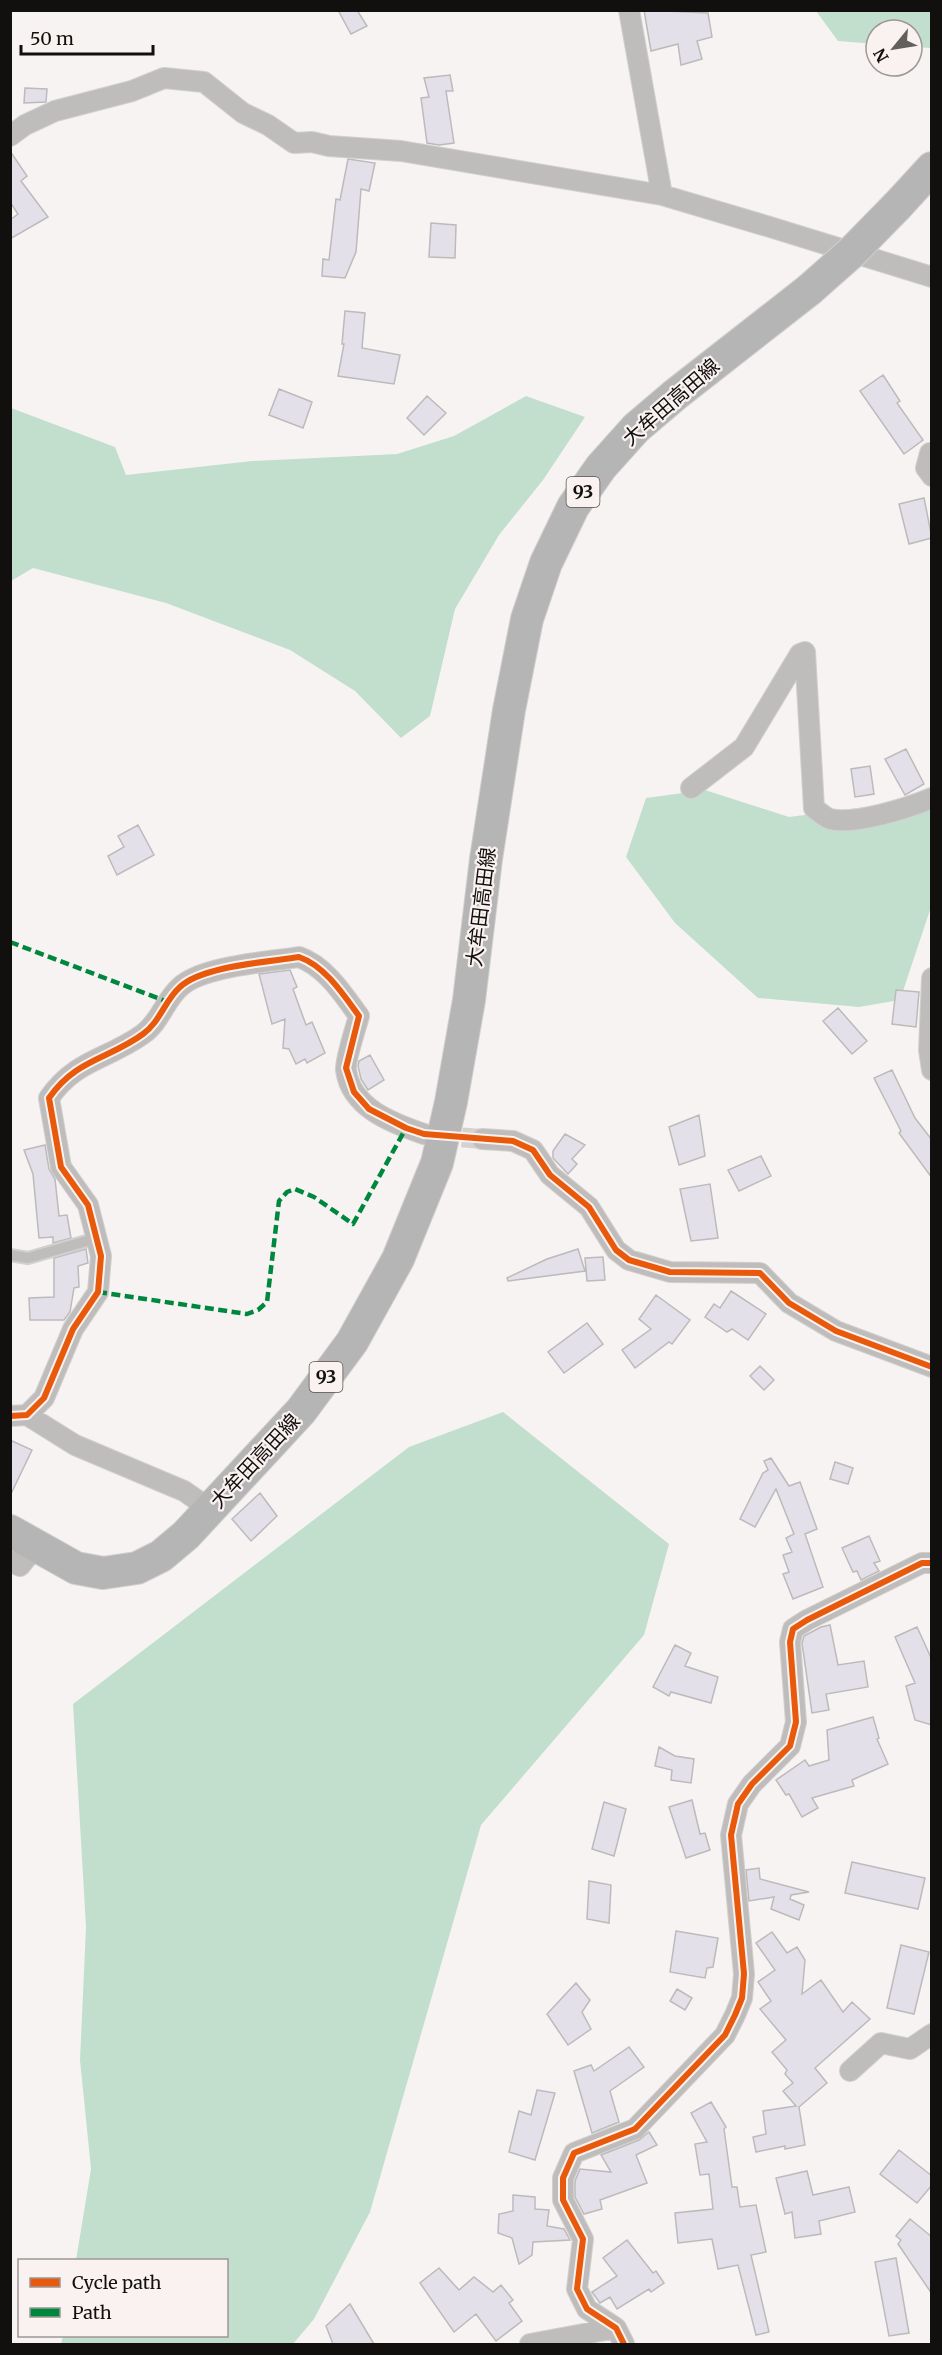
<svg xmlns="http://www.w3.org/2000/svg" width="942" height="2355" font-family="Merriweather,'Noto Sans JP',serif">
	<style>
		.forest { fill: #c2dfce }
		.building { fill: #e4e0ea; stroke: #bcbaba; stroke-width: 1.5 }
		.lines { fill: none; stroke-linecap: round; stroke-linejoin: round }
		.minor-tunnel { stroke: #d5d1d0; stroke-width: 20; stroke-dasharray: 20 10; stroke-linecap: butt }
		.service-casing { stroke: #d2cfcf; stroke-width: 14 }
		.minor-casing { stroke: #d2cfcf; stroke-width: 22 }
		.primary-casing { stroke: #d2cfcf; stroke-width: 34 }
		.service { stroke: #bebdbc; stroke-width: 10 }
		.minor { stroke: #bebdbc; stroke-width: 20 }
		.primary { stroke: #b6b5b5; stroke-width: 32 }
		.primary-bridge-casing { stroke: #d2cfcf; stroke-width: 34; stroke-linecap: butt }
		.primary-bridge { stroke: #b6b5b5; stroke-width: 32 }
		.quiet { stroke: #00873e; stroke-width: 4.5; stroke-dasharray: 9 4.5; stroke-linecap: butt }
		.cycleway-casing { stroke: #f9f2f0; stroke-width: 10 }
		.cycleway { stroke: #e8590c; stroke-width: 6 }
		.labels { text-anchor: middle; stroke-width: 4.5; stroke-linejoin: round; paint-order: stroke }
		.shield { fill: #f9f2f0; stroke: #575352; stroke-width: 1.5 }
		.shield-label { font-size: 18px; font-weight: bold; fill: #120f0f }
		.street-label { font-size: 20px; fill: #120f0f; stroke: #f9f2f0 }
	</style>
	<rect width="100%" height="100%" fill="#f7f3f2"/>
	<path class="forest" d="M816,11h115v37l-19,-1v-17h-36v14l-38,-3z
		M526,396l59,21 -42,63 -44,55 -44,74 -25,107 -29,22 -46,-47 -65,-41 -124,-47 -133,-35 -22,13v-173l104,39 11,28 126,-14 145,-7 57,-18z
		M705,790l84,27 114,-15 28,-7v112l-31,93 -41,7 -101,-9 -83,-75 -49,-66 20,-59z
		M503,1412l166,132 -25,91 -163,190 -111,387 -56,107 -21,25h-232l2,-8h163v-76h-150l15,-91 -11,-109 6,-133 -13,-223 336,-257z"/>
	<path class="building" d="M338,10h19l10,16 -16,8z
		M644,10l64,3 4,24 -15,4 5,18 -21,6 -3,-21 -27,7z
		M450,75l3,16h-7l8,52 -15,2 -12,-2 -6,-45 8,-1 -5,-19z
		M25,88l22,1 -1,13 -22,1z
		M10,151l17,25 -6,5 27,36 -38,22v-19l8,-6 -8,-12z
		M348,159l27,4 -6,28 -8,-2 -5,63 -11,26 -23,-2 1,-17 6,1 7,-61 4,1z
		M431,223l25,2 -1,33 -26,-1z
		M345,311l20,2 -3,35 38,7 -6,29 -56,-8 6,-32h-2z
		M883,375l17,26 -3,2 26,37 -19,14 -44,-63z
		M279,389l33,13 -9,26 -34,-13z
		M427,396l19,17 -22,22 -17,-17z
		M924,498l8,40 -23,6 -10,-40z
		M906,749l18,35 -19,11 -20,-36z
		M870,766l4,28 -19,3 -4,-28z
		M138,825l16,30 -37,20 -9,-19 16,-9 -6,-11z
		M290,970l7,17 -4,2 13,36 6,-3 13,31 -18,10 -2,-4 -9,5 -7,-15 -6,-1 2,-29 -13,5 -13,-50z
		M896,990l23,2 -3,35 -24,-3z
		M838,1008l29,33 -15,13 -29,-33z
		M370,1055l14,25 -16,10 -7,-11 -3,-13 1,-5z
		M892,1070l23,48 17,22v38l-33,-45 2,-2 -27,-53z
		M699,1115l6,41 -26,9 -10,-38z
		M565,1134l20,11 -13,14 5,5 -9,10 -15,-16v-7z
		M45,1145l4,24 6,10 4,37 8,-1 4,23 -18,5v-6l-14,1 -6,-64 -9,-24z
		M761,1156l10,20 -32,15 -11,-21z
		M710,1184l8,54 -27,3 -11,-52z
		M86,1249l2,14 -10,3 1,21 -5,1 -4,24 -6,8h-34l-1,-22 25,-1v-39z
		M578,1249l7,22 -77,10 -1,-3 40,-19z
		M603,1257l2,23 -18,1 -2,-23z
		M731,1291l35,23 -18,26 -16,-11 -5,3 -22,-15 9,-13 6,4z
		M656,1295l34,25 -18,24 -3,-2 -34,26 -13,-18 29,-21 -12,-10z
		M587,1323l16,21 -39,29 -16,-21z
		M760,1366l14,14 -10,10 -14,-14z
		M10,1440l22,10 -22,46z
		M771,1458l18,28 11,-4 17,47 -12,5 18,53 -30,12 -10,-25 6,-2 -6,-17 9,-3 -6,-14 8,-4 -18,-45 -21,38 -15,-8 23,-46 5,-3 -4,-9z
		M835,1462l18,6 -5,16 -18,-5z
		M260,1493l17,23 -26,25 -19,-22z
		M869,1536l11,25 -6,2 5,8 -18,9 -4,-9 -4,1 -11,-24z
		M830,1625l8,40 26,-4 4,26 -42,7 3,16 -17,3 -10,-70 2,-7 17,-9z
		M917,1627l15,33v65l-17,-5 -9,-34 9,-3 -20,-46z
		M675,1645l16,8 -6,13 33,11 -7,26 -40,-11 -2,4 -16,-9z
		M873,1717l6,21 -2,1 11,25 -36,16 2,6 -42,12 6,10 -16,9 -13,-23 -3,1 -10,-15 29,-20 4,6 20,-6 -2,-30z
		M659,1747l16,9 19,3 -3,24 -20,-3 1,-10 -17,-4z
		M692,1800l8,34 5,-1 5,17 -24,8 -17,-51z
		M604,1802l22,7 -12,47 -22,-7z
		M852,1862l73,16 -7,31 -73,-16z
		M759,1868l1,11 49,13 -18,3 -1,4 14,6 -5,15 -28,-11 3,-12 -25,4 -3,-31z
		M589,1881l22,4 -2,38 -22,-4z
		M676,1931l42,7 -5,29 -6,1 -2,10 -35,-6z
		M772,1932l15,21 10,-6 8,13 -3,34 19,-14 22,32 9,-10 18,17 -55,49 12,15 -28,24 6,38 -20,4v-3l-29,6 -3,-15 13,-3 -3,-23 33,-5 -13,-15 10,-8 -8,-9 2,-4 -15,-18 14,-12 -26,-31 11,-8 -13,-19 17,-12 -19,-27z
		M901,1945l28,7 -15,62 -27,-6z
		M576,1983l14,17 -8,12 9,17 -23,16 -21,-31z
		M677,1989l15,9 -7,12 -15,-9z
		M629,2047l15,20 -34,24 9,31 -27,11 -18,-62 17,-6 3,6z
		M537,2090l18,3 -20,67 -26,-8 10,-41 12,4z
		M711,2102l15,25 -2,2 8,58h5l3,20 16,-2 10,47 -15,3 18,77 -13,3 -18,-70 -20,4 -6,-30 -34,4 -3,-30 38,-4 -4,-35 -9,1 -5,-31 12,-2 -16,-29z
		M649,2132l8,13 -21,10 11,28 -47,17 2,9 -18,5 -9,-17v-16l5,-12 31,3 -10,-17 38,-15z
		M899,2150l33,26v9l-15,18 -37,-29z
		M807,2171l6,24 36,-8 6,25 -36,9 2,13 -26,4 -3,-26 -7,2 -9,-36z
		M513,2195l22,2v12l14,1 -2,16 17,3 6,11 -37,2 -1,13 -13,9 -7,-26 -14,-5 1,-19 14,-3z
		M910,2219l22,18v57l-34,-50 3,-4 -5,-4z
		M627,2240l26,33 3,-2 8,12 -13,9 -2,-3 -32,20 -7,-12 -10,6 -8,-11 25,-16 -14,-18z
		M896,2258l13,75 -20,3 -14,-74z
		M439,2268l20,22 15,-13 19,15 8,-7 12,15 -4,3 13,18 -26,20 -20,-27 -22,18 -34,-49z
		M350,2304l24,40h-41l-7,-18z"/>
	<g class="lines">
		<path class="minor-tunnel" d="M432,1135l50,4"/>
		<defs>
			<path id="service" d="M10,1255l18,3 69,-20"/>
			<path id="minor" d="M629,10l33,185
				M10,136l15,-11 30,-14 77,-20 32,-13 40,4 39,31 25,12 26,18 18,-1 17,4 72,5 261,44 108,32 162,50
				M932,453h-2l-4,15 6,8
				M691,788l53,-41 56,-93 5,-2 9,156c5,4 11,9 16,11 25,6 78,-11 102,-21
				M932,978l-3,72 3,20
				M482,1139l31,2 20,9 17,25 39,32 27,43 13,10 41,12 90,1 29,30 47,28 96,36
				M27,1415l48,30 109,46 26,18
				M10,1416l17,-1 17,-17 29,-69 25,-37 3,-36 -13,-51 -27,-38 -12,-69c27,-39 60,-39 94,-64 17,-12 22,-34 37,-47 22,-21 88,-25 119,-30 26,9 44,37 60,59 -3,11 -14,44 -13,54 5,38 46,53 78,64
				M10,1561l10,5 16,-20
				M850,2071l31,-28 29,6 22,-15
				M530,2344l86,-16
				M624,2344l-8,-16 -29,-19 -10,-20 6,-50 -20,-39v-22l11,-25 61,-24 90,-94 10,-20 7,-17 2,-24 -13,-139 7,-31 14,-20 38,-38 6,-24 -6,-80 3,-13 14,-9 115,-57h10"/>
			<path id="primary" d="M898,205l34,-37
				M10,1531l66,37 27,5 34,-5 24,-12 25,-21 115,-124 51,-69 46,-83 39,-96 14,-61 18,-102 17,-141 23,-149 18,-91 19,-56 27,-56 28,-40 35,-39 40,-34 133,-104"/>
		</defs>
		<use href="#service" class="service-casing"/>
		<use href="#minor" class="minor-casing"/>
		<use href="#primary" class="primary-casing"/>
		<use href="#service" class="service"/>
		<use href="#minor" class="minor"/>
		<use href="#primary" class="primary"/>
		<defs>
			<path id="primary-bridge" d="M809,290l43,-38 46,-47"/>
		</defs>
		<use href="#primary-bridge" class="primary-bridge-casing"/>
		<use href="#primary-bridge" class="primary-bridge"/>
		<path class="quiet" d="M10,942l158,60
			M98,1292l149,22 11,-4 9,-8 12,-101 8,-9 8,-3 19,8 39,27 53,-96"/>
		<defs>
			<path id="cycleway" d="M10,1416l17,-1 17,-17 29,-69 25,-37 3,-36 -13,-51 -27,-38 -12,-69c27,-39 60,-39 94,-64 17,-12 22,-34 37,-47 22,-21 88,-25 119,-30 26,9 44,37 60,59l-13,52 8,24 15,17 37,19 18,6 89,7 20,9 17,25 39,32 27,43 13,10 41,12 90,1 29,30 47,28 96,36
				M624,2344l-8,-16 -29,-19 -10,-20 6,-50 -20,-39v-22l11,-25 61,-24 90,-94 10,-20 7,-17 2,-24 -13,-139 7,-31 14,-20 38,-38 6,-24 -6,-80 3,-13 14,-9 115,-57h10"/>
		</defs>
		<use href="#cycleway" class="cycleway-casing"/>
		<use href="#cycleway" class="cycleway"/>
	</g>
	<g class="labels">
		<g class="shield">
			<rect x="566.5" y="477" width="33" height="30" rx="4.5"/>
			<rect x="309.5" y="1362" width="33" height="30" rx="4.5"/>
		</g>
		<g class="shield-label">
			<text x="583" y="498">93</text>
			<text x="326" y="1383">93</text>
		</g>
		<g class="street-label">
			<text transform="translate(671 402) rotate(-41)" y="7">大牟田高田線</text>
			<text transform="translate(481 907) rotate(-83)" y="7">大牟田高田線</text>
			<text transform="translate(255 1461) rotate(-47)" y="7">大牟田高田線</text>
		</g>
	</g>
	<rect width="942" height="2355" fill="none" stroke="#120f0f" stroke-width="24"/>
	<rect x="18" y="2259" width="210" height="78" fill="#f9f2f0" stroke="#9d9796" stroke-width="1.5"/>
	<rect x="30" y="2278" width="30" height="9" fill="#e8590c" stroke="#9d9796" stroke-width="1.5"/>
	<text x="72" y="2289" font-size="18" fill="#120f0f">Cycle path</text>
	<rect x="30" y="2308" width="30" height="9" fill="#00873e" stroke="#9d9796" stroke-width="1.5"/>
	<text x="72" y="2319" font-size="18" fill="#120f0f">Path</text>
	<g transform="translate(894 48) rotate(240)"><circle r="28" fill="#f9f2f0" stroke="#9d9796" stroke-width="1.5"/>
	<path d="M0-4.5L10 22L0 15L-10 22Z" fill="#625f5e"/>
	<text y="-9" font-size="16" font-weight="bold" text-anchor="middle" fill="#120f0f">N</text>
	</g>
	<path d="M21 45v9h132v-9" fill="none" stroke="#120f0f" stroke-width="3"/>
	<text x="30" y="45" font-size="18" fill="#120f0f" stroke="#f9f2f0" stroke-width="4.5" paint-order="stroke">50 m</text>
</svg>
